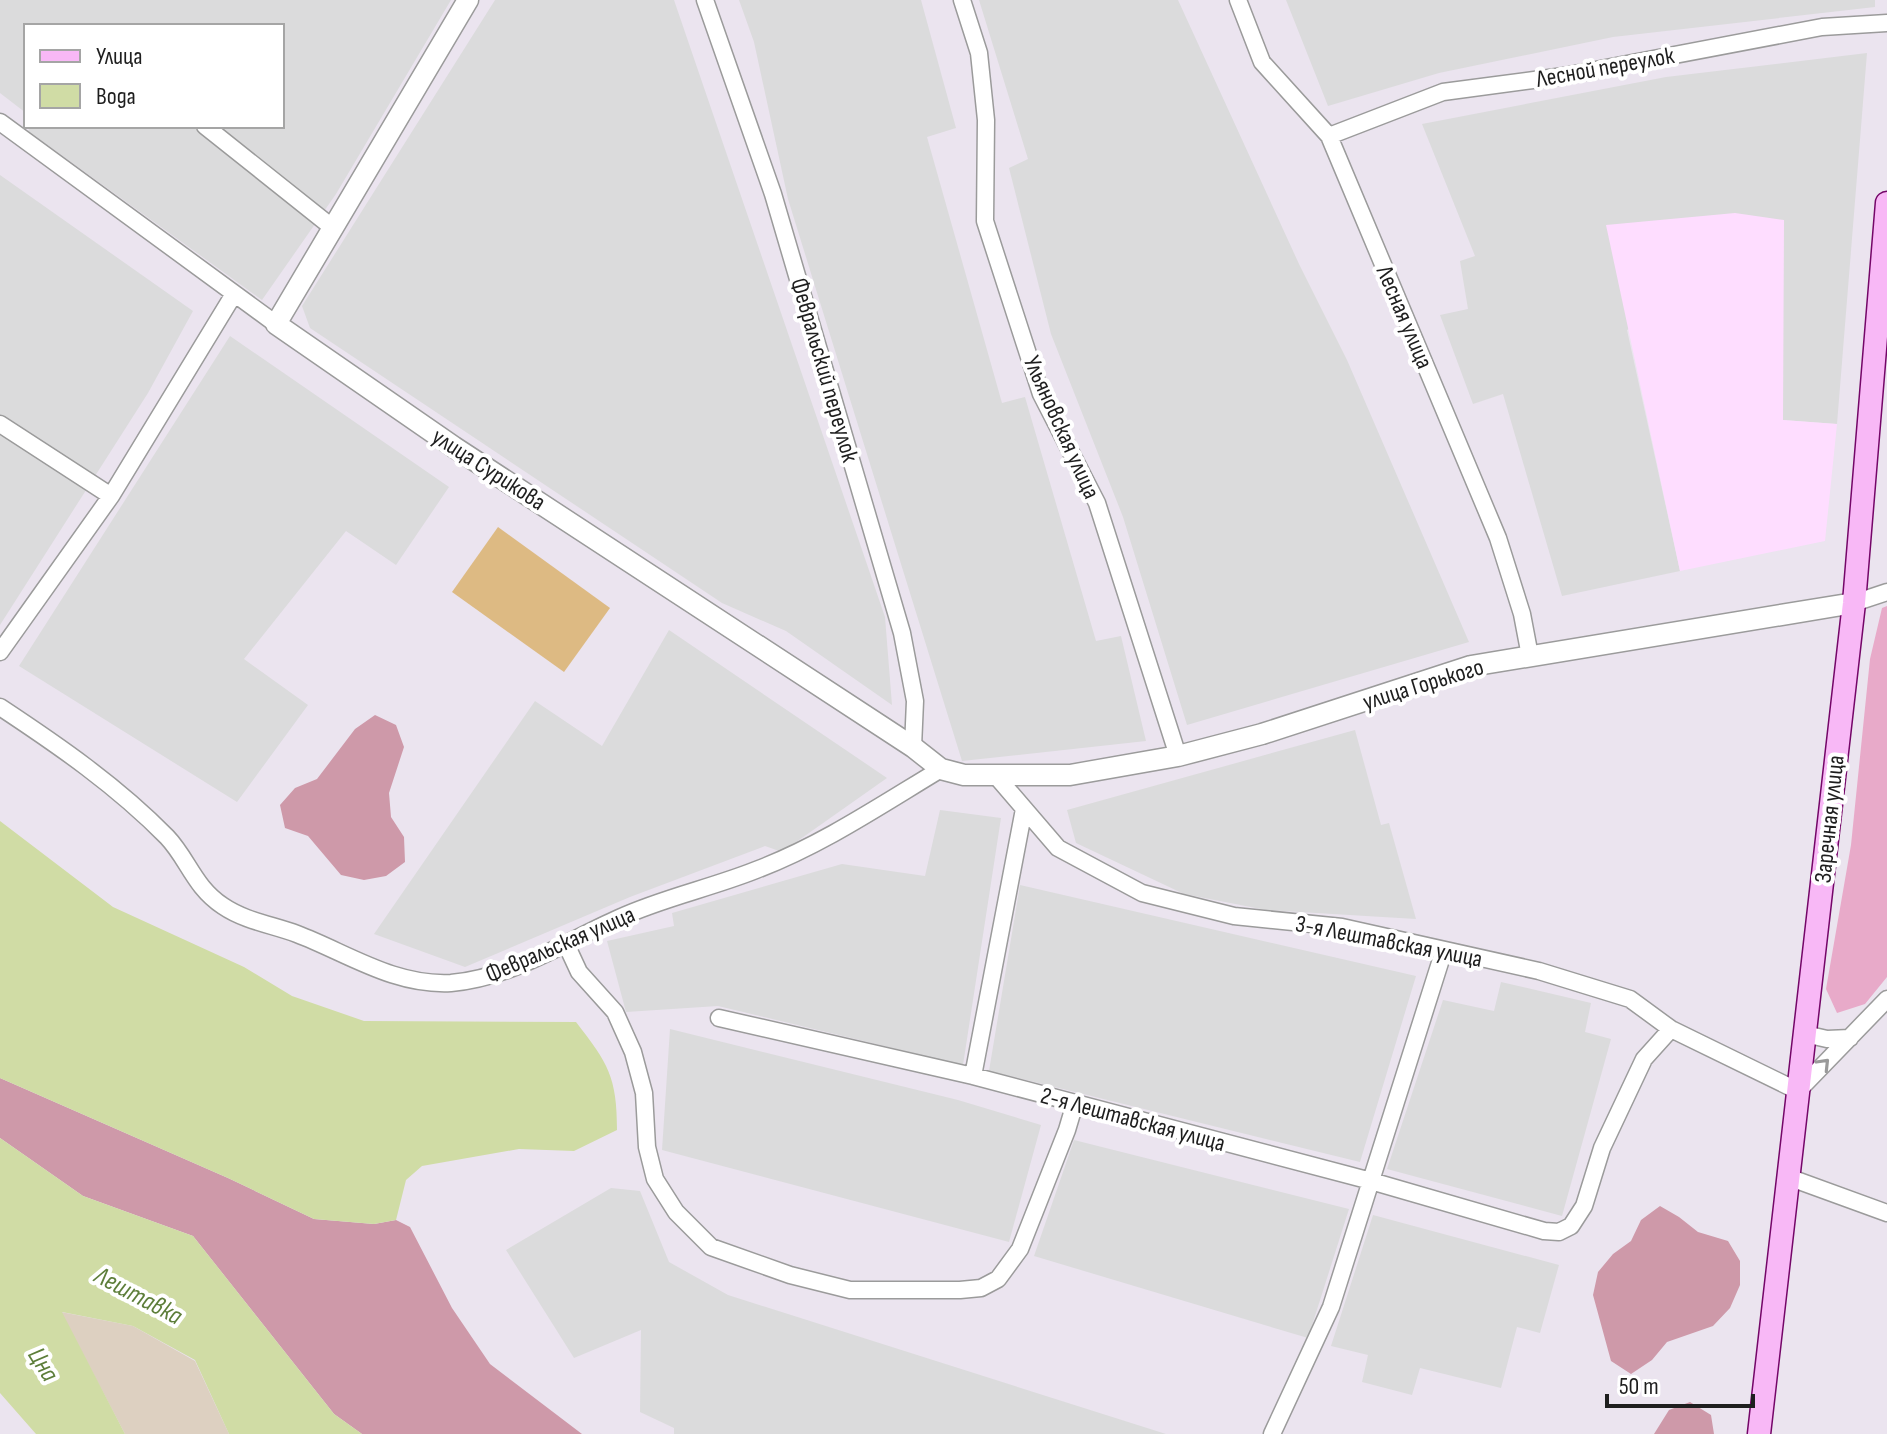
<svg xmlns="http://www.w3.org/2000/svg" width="1887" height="1434" font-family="'Sofia Sans Condensed',sans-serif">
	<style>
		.residential { fill: #dbdbdc }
		.education { fill: #feddff }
		.grass { fill: #e8aac9 }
		.forest { fill: #ce99a9 }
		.wetland { fill: #ddd0c1 }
		.pitch { fill: #ddba83 }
		.water { fill: #d0dca5 }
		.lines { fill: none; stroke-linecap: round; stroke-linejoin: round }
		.minor-casing { stroke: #9b9b9b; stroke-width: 19 }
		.tertiary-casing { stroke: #9b9b9b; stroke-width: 23 }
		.secondary-casing { stroke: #740668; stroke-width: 25 }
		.minor { stroke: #fff; stroke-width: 16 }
		.tertiary { stroke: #fff; stroke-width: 20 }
		.secondary { stroke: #f8b8f6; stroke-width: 22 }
		.oneway { stroke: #9a9a9a }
		.labels { text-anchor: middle; stroke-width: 8; stroke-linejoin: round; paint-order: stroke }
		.street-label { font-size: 24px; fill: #1e1e1e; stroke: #fff }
		.water-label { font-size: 26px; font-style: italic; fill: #5d7e3a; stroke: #fff }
	</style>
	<rect width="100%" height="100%" fill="#ebe4ef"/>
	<path class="residential" d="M0,0h451l-115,194 -74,106 -234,-169 3,-5h251v-100h-256v87l-26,-20z
		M495,0h179l211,617 7,88 -106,-74 -64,-28 -412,-275 -8,-22z
		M739,0h182l35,128 -29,9 75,266 23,-6 71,244 25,-5 25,105 -184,20 -174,-562 -34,-157z
		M979,0h199l121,264 48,96 122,282 -282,83 -64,-208 -72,-183 -42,-166 19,-9z
		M1286,0h589v7l-262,30 -174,36 -111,33z
		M1867,53l-30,371 -54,-4v-200l-156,110 53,241 -118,25 -59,-202 -30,10 -33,-89 28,-6 -8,-48 15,-5 -53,-132 244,-47z
		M0,175l193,136 -45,82 -148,232z
		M230,336l219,151 -53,78 -50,-34 -102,128 64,46 -71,97 -218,-136z
		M669,630l218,148 -105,74 -17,-6 -135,51 -165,70 -91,-33 161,-233 67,45z
		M1355,730l26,95 8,-2 27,96 -150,-9 -82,-16 -108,-51 -9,-33z
		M940,810l61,8 -38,247 -245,-59 -92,6 -19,-71 67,-15 -2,-13 170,-49 83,12z
		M1020,885l396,91 -56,186 -371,-91z
		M1501,982l90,21 -6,29 26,7 -49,177 -175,-47 56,-169 51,11z
		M670,1029l288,71 83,25 -32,117 -347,-92z
		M1074,1140l275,69 -41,129 -274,-82z
		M611,1188l29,3 29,71 59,33 438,139h-492v-6l-34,-16 1,-82 -67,28 -68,-108z
		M1373,1215l186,50 -19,68 -23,-6 -16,61 -81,-20 -8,27 -50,-13 6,-27 -37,-9z"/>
	<path class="education" d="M1735,213l49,7 -1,200 54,4 -12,117 -145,30 -74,-346z"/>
	<path class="grass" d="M1887,606v371l-22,27 -28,9 -11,-24 25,-144 19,-186 12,-51z"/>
	<path class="forest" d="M375,715l21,10 8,22 -15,46 2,24 13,20 1,25 -19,14 -22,4 -23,-5 -33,-39 -23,-8 -5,-23 15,-17 22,-9 38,-50z
		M0,1078l228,100 86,41 60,5 22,-4 14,7 42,81 38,56 92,70h-220l-28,-20 -141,-178 -110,-40 -83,-58z
		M1660,1206l19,11 19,15 30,9 12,20v24l-10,23 -17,18 -46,16 -15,18 -21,14 -20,-13 -18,-66 5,-23 15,-18 18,-13 10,-21z
		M1690,1402l21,13 3,19h-60l15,-24z"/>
	<path class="wetland" d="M61,1312l72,14 62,35 34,73h-104z"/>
	<path class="pitch" d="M498,527l112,81 -46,64 -112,-80z"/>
	<path class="water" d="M0,821l113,86 131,60 48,29 72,25 212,1c32,41 41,55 41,108l-43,21 -55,-2 -97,17 -16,14 -10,40 -22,4 -60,-5 -86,-41 -228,-100z
		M0,1138l83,58 110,40 141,178 28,20h-133l-34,-74 -62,-34 -71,-14 63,122h-89l-36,-41z"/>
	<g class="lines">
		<defs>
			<path id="minor" d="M705,0l68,194 129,439 13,68 -2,46
				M962,0l17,53 7,67 -1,101 56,173 56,109 81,253
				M1238,0l24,62 67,74 169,402 24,76 8,42
				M0,122l276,202
				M205,126l128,102
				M1329,136l114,-44 121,-16 258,-49 65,-4
				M0,424l111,72
				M1854,603l33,-11
				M0,652l111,-156 123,-202
				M0,707c59,39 117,79 167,130 21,22 27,50 56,69 22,15 50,19 74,28 50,19 97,52 154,49 60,-5 114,-41 168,-65 43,-20 92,-30 137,-48 66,-25 125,-65 185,-101
				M997,777l61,71 84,45 92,23 108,11 197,44 91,28 41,30 127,62 89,-92
				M566,944l13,28 36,40 18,40 11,41 3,54 8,32 21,33 35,35 79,28 60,15h110l21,-2 17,-9 22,-30 47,-119 8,-27
				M719,1018l254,58 398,105 173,50 15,1 12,-6 13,-20 18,-58 42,-89 27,-30
				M1805,1034l22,5 23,-1
				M973,1076l51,-267
				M1788,1177l99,36
				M1272,1434l59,-127 113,-357"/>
			<path id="tertiary" d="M468,0l-192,324 178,123 459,300 28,22 23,6h106l108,-19 84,-22 209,-68 383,-63"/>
			<path id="secondary" d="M1759,1434l95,-831 33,-400"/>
		</defs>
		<use href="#minor" class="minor-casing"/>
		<use href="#tertiary" class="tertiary-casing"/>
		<use href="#secondary" class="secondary-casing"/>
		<use href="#minor" class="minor"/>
		<use href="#tertiary" class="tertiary"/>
		<use href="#secondary" class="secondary"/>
	</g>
	<defs><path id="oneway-chevron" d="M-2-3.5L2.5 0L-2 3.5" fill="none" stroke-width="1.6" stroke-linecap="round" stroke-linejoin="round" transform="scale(2)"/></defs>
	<use class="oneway" href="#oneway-chevron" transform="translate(1824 1064) rotate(-46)"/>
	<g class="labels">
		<g class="street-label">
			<text transform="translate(1605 67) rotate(-10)" y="8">Лесной переулок</text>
			<text transform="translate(1405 317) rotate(67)" y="8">Лесная улица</text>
			<text transform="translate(825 370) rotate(74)" y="8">Февральский переулок</text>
			<text transform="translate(1062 427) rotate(66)" y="8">Ульяновская улица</text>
			<text transform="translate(489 469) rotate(33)" y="8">улица Сурикова</text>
			<text transform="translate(1423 684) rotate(-17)" y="8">улица Горького</text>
			<text transform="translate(1829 819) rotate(-84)" y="8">Заречная улица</text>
			<text transform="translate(1389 941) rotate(11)" y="8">3-я Лештавская улица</text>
			<text transform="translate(560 944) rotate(-23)" y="8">Февральская улица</text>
			<text transform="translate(1133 1119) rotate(15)" y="8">2-я Лештавская улица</text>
		</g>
		<g class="water-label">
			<text transform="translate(139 1295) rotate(28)" y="9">Лештавка</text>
			<text transform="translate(44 1364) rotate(58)" y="9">Цна</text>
		</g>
	</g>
	<rect x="24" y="24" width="260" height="104" fill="#ffffff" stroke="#a5a5a5" stroke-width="2"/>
	<rect x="40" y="50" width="40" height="12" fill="#f8b8f6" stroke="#a5a5a5" stroke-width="2"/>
	<text x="96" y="64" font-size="24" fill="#1e1e1e">Улица</text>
	<rect x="40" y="84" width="40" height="24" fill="#d0dca5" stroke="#a5a5a5" stroke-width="2"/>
	<text x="96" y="104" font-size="24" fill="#1e1e1e">Вода</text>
	<path d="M1607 1394v12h146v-12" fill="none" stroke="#1e1e1e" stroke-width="4"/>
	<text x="1619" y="1394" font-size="24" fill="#1e1e1e" stroke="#ffffff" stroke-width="6" paint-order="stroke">50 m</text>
</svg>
